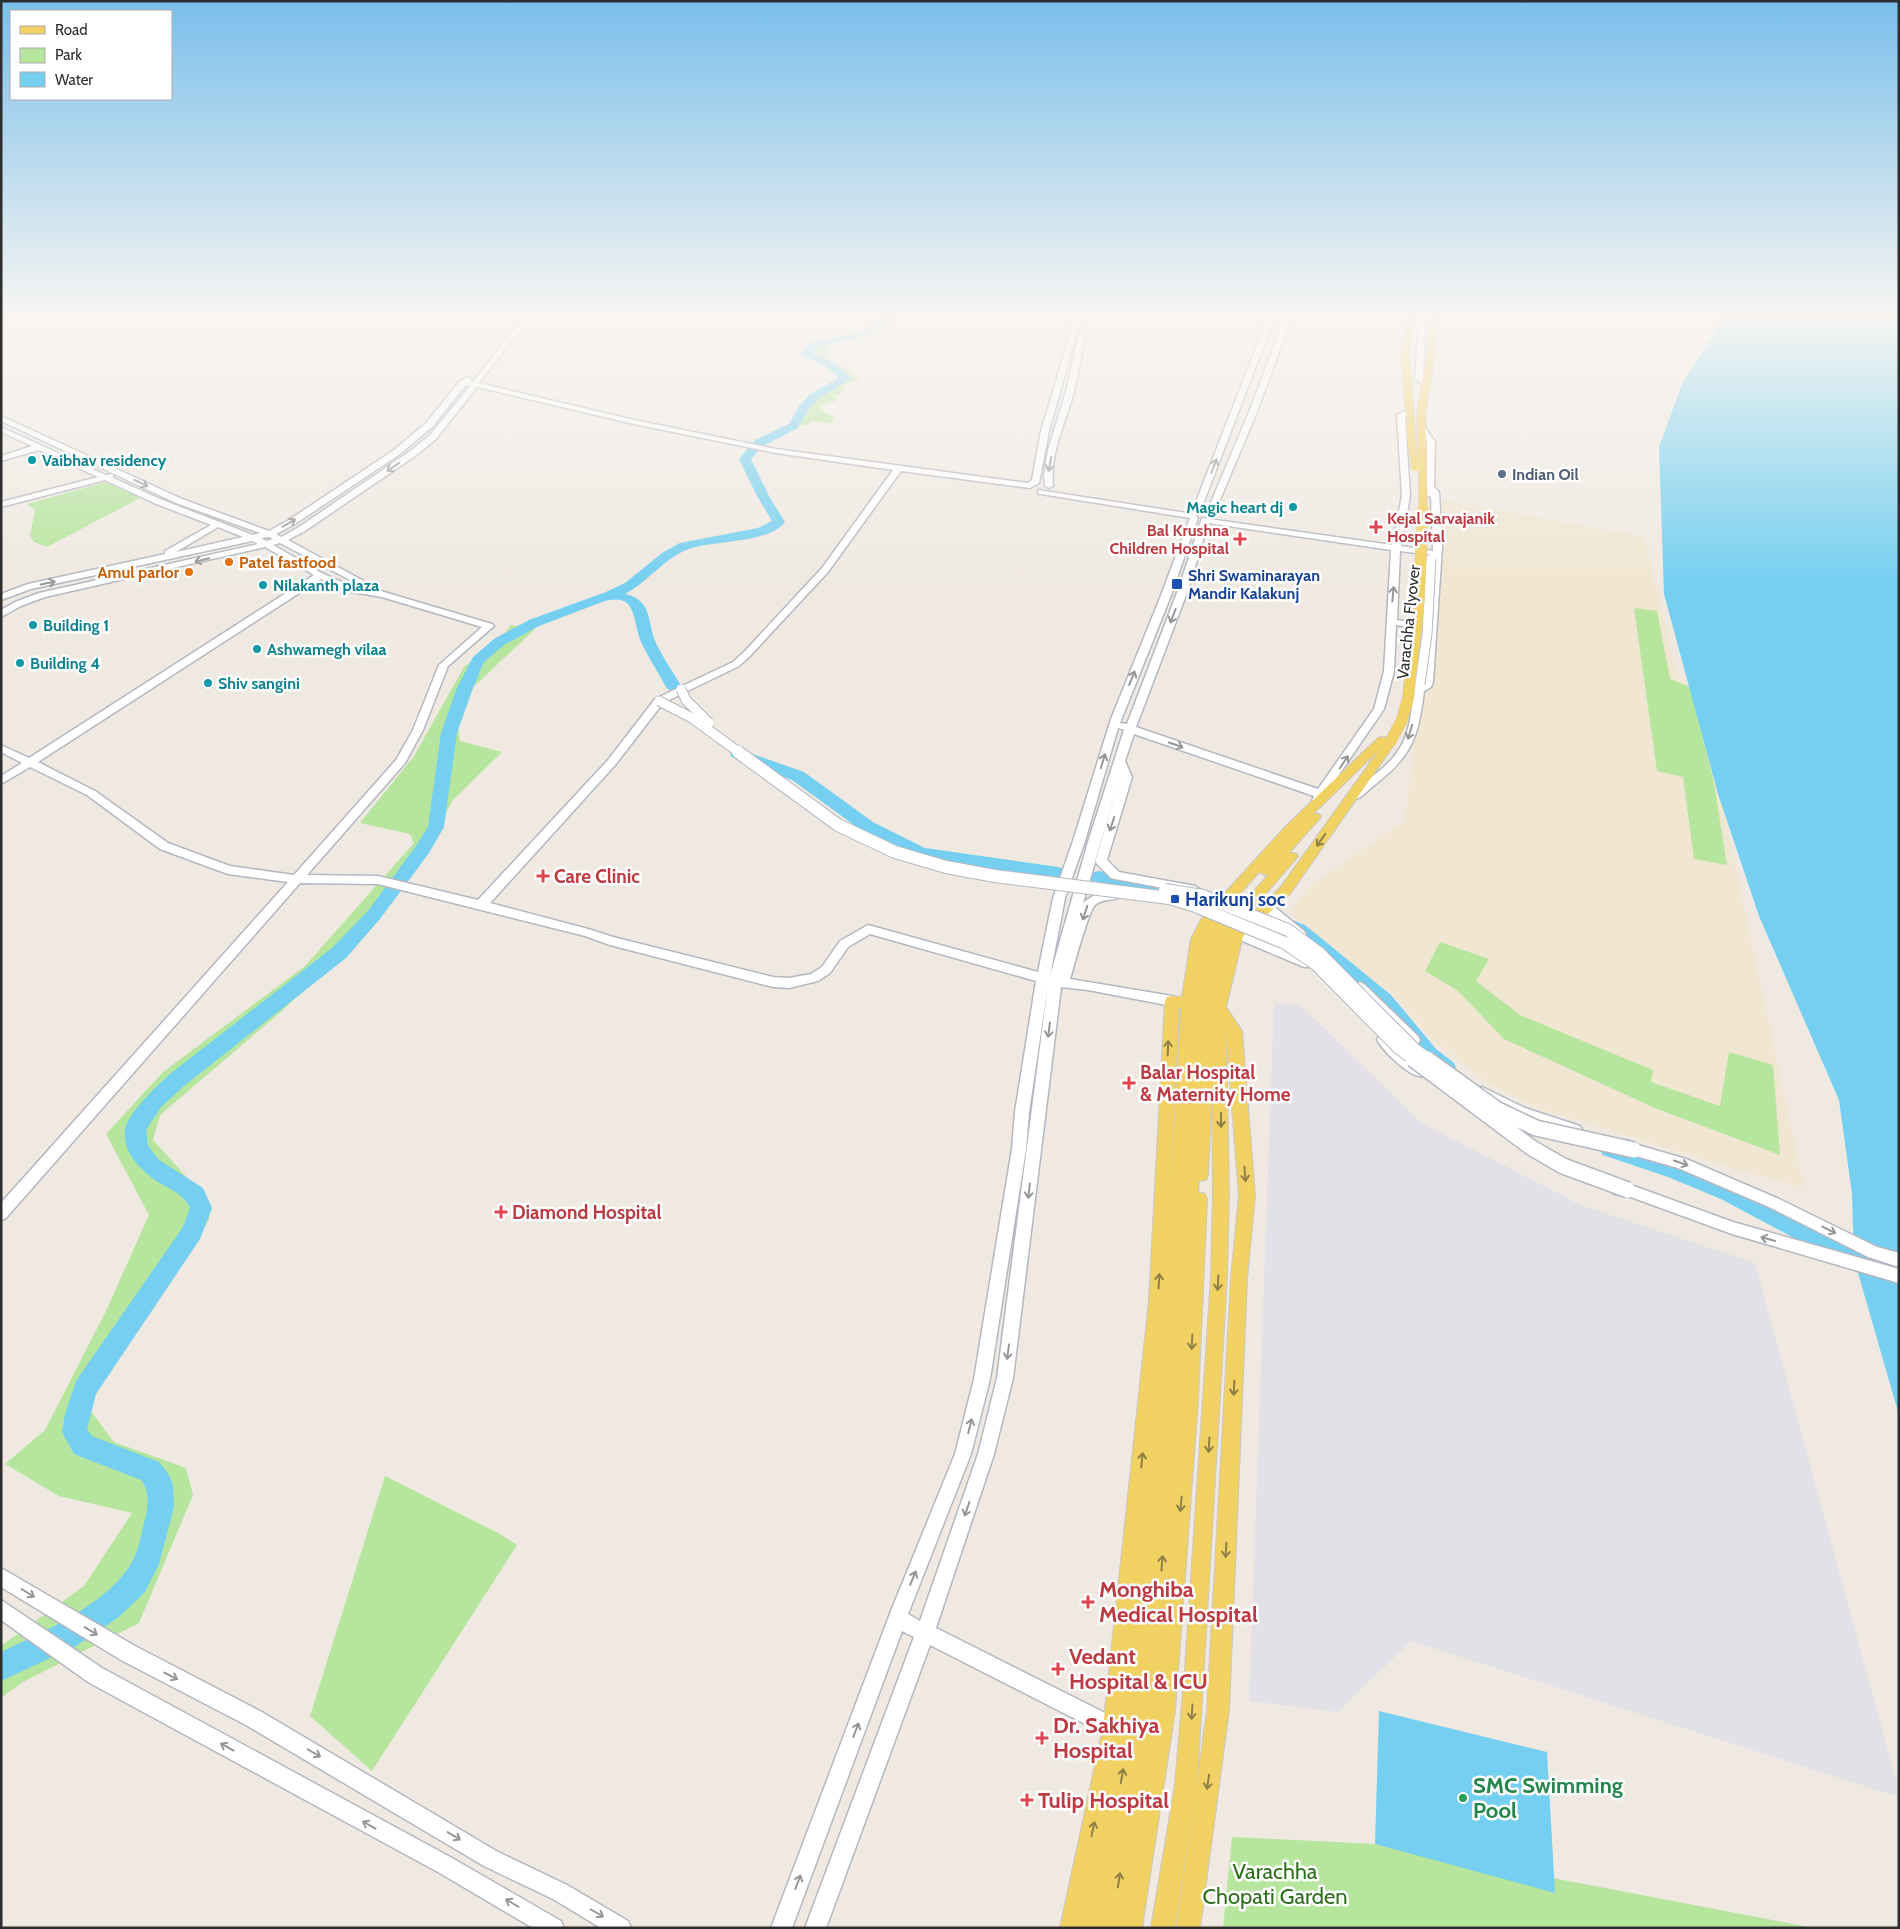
<svg xmlns="http://www.w3.org/2000/svg" width="1900" height="1929" font-family="Cabin,sans-serif">
	<style>
		.industrial { fill: #e3e1e8 }
		.education { fill: #f0e6d1 }
		.green { fill: #b6e59e }
		.water { fill: #75cff0 }
		.lines { fill: none; stroke-linecap: round; stroke-linejoin: round }
		.river { fill: #75cff0; fill-rule: evenodd }
		.secondary-casing { stroke: #b4b7c1; stroke-width: 3 }
		.primary-casing { stroke: #c9c9c9; stroke-width: 2 }
		.secondary { fill: #fff; fill-rule: evenodd }
		.primary { fill: #f2d163; fill-rule: evenodd }
		.secondary-bridge-far2-casing { stroke: #b4b7c1; stroke-width: 11; stroke-linecap: butt }
		.secondary-bridge-far1-casing { stroke: #b4b7c1; stroke-width: 14; stroke-linecap: butt }
		.secondary-bridge-casing { stroke: #b4b7c1; stroke-width: 18; stroke-linecap: butt }
		.primary-bridge-far1-casing { stroke: #c9c9c9; stroke-width: 9; stroke-linecap: butt }
		.primary-bridge-casing { stroke: #c9c9c9; stroke-width: 12; stroke-linecap: butt }
		.secondary-bridge-far2 { stroke: #fff; stroke-width: 9 }
		.secondary-bridge-far1 { stroke: #fff; stroke-width: 12 }
		.secondary-bridge { stroke: #fff; stroke-width: 15 }
		.primary-bridge-far1 { stroke: #f2d163; stroke-width: 8 }
		.primary-bridge { stroke: #f2d163; stroke-width: 11 }
		.oneway { stroke: #969696 }
		.oneway2 { stroke: #908048 }
		.culture-dot { fill: #0f9aa8; stroke: #fff; stroke-width: 2 }
		.service-dot { fill: #5c6f8a; stroke: #fff; stroke-width: 2 }
		.health-dot { fill: #e0444e; stroke: #fff; stroke-width: 2 }
		.food-dot { fill: #e8710a; stroke: #fff; stroke-width: 2 }
		.transit-dot { fill: #1a4fb4; stroke: #fff; stroke-width: 2 }
		.leisure-dot { fill: #2e9e5b; stroke: #fff; stroke-width: 2 }
		.labels { text-anchor: middle; stroke-width: 5; stroke-linejoin: round; paint-order: stroke }
		.far-culture-label { font-size: 16px; font-weight: bold; fill: #0d838f; stroke: #fff; text-anchor: start }
		.far-service-label { font-size: 16px; font-weight: bold; fill: #4e5e75; stroke: #fff; text-anchor: start }
		.far-health-label { font-size: 16px; font-weight: bold; fill: #be3a42; stroke: #fff; text-anchor: start }
		.far-food-label { font-size: 16px; font-weight: bold; fill: #c56008; stroke: #fff; text-anchor: start }
		.far-transit-label { font-size: 16px; font-weight: bold; fill: #164399; stroke: #fff; text-anchor: start }
		.far-street-label { font-size: 16px; fill: #2e2e2e; stroke: #fff }
		.health-label { font-size: 19px; font-weight: bold; fill: #be3a42; stroke: #fff; text-anchor: start }
		.transit-label { font-size: 19px; font-weight: bold; fill: #164399; stroke: #fff; text-anchor: start }
		.near-health-label { font-size: 22px; font-weight: bold; fill: #be3a42; stroke: #fff; text-anchor: start }
		.near-leisure-label { font-size: 22px; font-weight: bold; fill: #27864d; stroke: #fff; text-anchor: start }
		.near-park-label { font-size: 22px; fill: #2c6e1b; stroke: #fff }
	</style>
	<rect width="100%" height="100%" fill="#efe9e1"/>
	<path class="industrial" d="M1274,1003l26,2 123,119 160,82 172,57 144,528v6l-488,-156 -73,71 -89,-11z"/>
	<path class="education" d="M1442,499l202,38 33,138 20,10 107,503 -66,-18 -199,-61 -53,-27 -56,-44 -33,-39 -108,-86 22,-28 94,-64z"/>
	<path class="green" d="M832,342l4,1 -13,12 4,7 11,1 22,17 -15,5 -3,8 -9,4 5,3 -16,5 -2,4 15,9 -4,5 -20,-2 -4,5 -7,-2 15,-26 34,-17c-10,-14 -27,-17 -39,-29l8,-6z
		M106,482l34,16 -93,49 -13,-5 -4,-6 5,-26 -8,-6z
		M1634,608l23,3 13,68 20,8 24,96 13,82 -33,-6 -11,-82 -26,-6z
		M511,625l24,4 -69,65 -8,33 2,14 42,11 -49,48 -29,52 -29,39 -50,60 -62,59 -123,105 -7,25 39,43 18,25 -1,12 -119,174v16l24,32 72,26 7,27 -54,128 -118,60 -20,15v-52l83,-60 48,-73 -73,-17 -54,-32 40,-34 61,-119 43,-96 -43,-81 57,-62 142,-106 109,-123 -4,-9 -50,-11 54,-67 50,-89 39,-31z
		M1440,942l49,17 -13,22 44,34 133,55 -2,12 69,24 9,-54 44,13 7,90 -123,-46 -153,-70 -46,-48 -33,-20z
		M385,1476l113,57 19,12 -145,226 -62,-55z
		M1232,1837l143,7 439,84h-591z"/>
	<path class="water" d="M1726,314h173v1101l-45,-156 -2,-65 -13,-94 -80,-184 -41,-122 -54,-200 -5,-147 23,-63z
		M1379,1711l168,41 8,141 -180,-49z"/>
	<g class="lines">
		<path class="river" d="M890,314h13l-36,22 -49,11 -5,5 20,10 18,17 -33,20 -10,11 -10,18 -35,18 -12,13 18,37 16,26c-17,22 -71,18 -96,27 -25,9 -41,33 -64,45 28,6 22,29 31,49 7,15 17,29 26,44l-3,3h-10l-3,-3c-8,-15 -18,-30 -25,-45 -9,-22 -3,-51 -39,-40l-63,24 -35,19 -20,17 -11,26 -16,45 -13,94 -15,26 -49,66 -34,39 -162,128 -23,21 -15,23 2,16 11,14 44,28 9,20 -12,31 -104,155 -9,35 5,7 67,26 10,13 4,9 1,23 -15,57 -14,28 -26,25 -43,29 -75,35v-29c41,-19 111,-50 132,-92 6,-11 8,-25 11,-37 4,-15 7,-30 -3,-43l-67,-26 -12,-22 3,-18 11,-33 107,-154 7,-19c-5,-13 -20,-19 -32,-26 -17,-12 -35,-28 -33,-52 1,-15 33,-45 45,-56l162,-126 36,-37 48,-65 12,-19 13,-94 16,-45 16,-31 21,-18 35,-19 77,-28 19,-9 37,-30 18,-10 78,-15 14,-7 -15,-25 -18,-37 16,-19 34,-16 10,-18 11,-12 29,-16 -14,-12 -23,-11 -1,-2 9,-10 50,-11z
			M738,749l66,23 69,50 52,26 133,19 6,2 3,4 -3,4 -6,2 -142,-22 -30,-13 -25,-14 -69,-50 -60,-23 -2,-3 2,-3z
			M1098,871l56,8 6,2 3,4 -3,4 -6,2 -62,-10 -3,-4 3,-4z
			M1284,917l21,8 86,70 45,54 17,13 3,5 -3,5 -7,3 -7,-3 -17,-13 -45,-54 -84,-70 -15,-8 -3,-4 3,-4z
			M1610,1140l73,24 54,23 125,65 3,7 -3,7 -8,3 -8,-3 -125,-67 -53,-22 -65,-22 -4,-6 4,-6z"/>
		<defs>
			<path id="secondary" d="M526,314h7l-54,69 155,37 142,29 252,34 4,-3 9,-49 35,-117h6l-33,117 -10,52 -9,5 -129,-17 -73,101 -78,84 -11,10 -76,37 -47,61 -126,139 98,26 25,8 160,40 16,1 22,-4 11,-7 18,-26 28,-16 170,47 15,-74 20,-57 38,-122 49,-121 30,-80 -149,-24h-3v-4l155,24 -1,-2 77,-198h7l-76,198 -5,2 3,4 -28,80 -50,125 7,1 51,-134 24,-72 190,27 10,-49 -5,-81 12,-6 4,2 -8,5 5,80 -9,50 32,5 -2,-54 -5,-2 1,-53 -10,-14 1,-2h6l11,16 -1,45 5,5 3,55 -9,135 -2,5 -7,4c-6,49 -13,66 -52,96 -7,6 -14,15 -23,12l-2,-2 2,-2c16,-14 37,-26 49,-44 13,-18 14,-46 17,-67l1,-2h7l4,-52 -31,-5 -2,46 -10,38 -59,86 -4,10h-8l-2,-2 3,-7 -180,-62 -9,27 7,16 -25,83 12,12 76,14 6,4 -6,4 -80,-15 -4,-1 -14,-14 -2,-3 26,-86 -38,128c9,-8 31,-20 40,-8 -5,7 -19,2 -28,10 -7,7 -21,61 -25,74l102,17 5,2 1,3 -1,3 -5,2 -84,-16 -27,-3 -48,391 -19,76 -58,174 185,93 3,7 -3,7 -7,3 -7,-3 -177,-90 -104,283h-21l109,-291 -12,-6 -110,297h-21l120,-317 64,-157 19,-75 38,-230 3,-37 21,-131 -166,-47 -22,13 -18,26 -12,8 -29,7 -16,-1 -163,-42 -25,-9 -207,-52 -78,-1 -294,335 -5,2v-17l287,-321 -60,-8 -68,-25 -73,-54 -57,-28 -29,17v-8l21,-13 -21,-11v-7l28,13 285,-183 -49,-28 -220,50 -24,9 -20,11v-7l14,-8 24,-9 219,-49 -6,-3 -221,48 -30,11v-6l27,-10 137,-30v-3l46,-26 -57,-22 -49,-23 -104,27v-5l97,-25 -59,-27 -38,11v-5l31,-10 -31,-14v-5l105,48 7,-1v4l47,21 93,36 7,-2 -84,-30 -175,-82v-5l181,83 87,32 20,-11 105,-70 32,-27 34,-42 8,-4 4,2 -2,2 3,1zM466,385l4,1 -40,49 -21,17 -110,75 -18,10 -5,-3 19,-10 105,-70 32,-27zM477,387l157,37 142,29 117,17 -71,98 -78,84 -11,10 -78,37 -47,61 -130,140 -100,-24 -71,-1 98,-112 18,-33 25,-64 46,-40 -2,-2 -108,-32 -96,-52 17,-9 110,-75 21,-17zM1208,523l183,27 -7,121 -10,38 -56,80 -182,-62 52,-137zM218,527l25,10 -67,15zM269,537l4,2 -7,2 -5,-3zM280,543l87,46c-33,-5 -65,-28 -94,-44zM1400,551l33,4 -5,70 -31,-5zM321,579l31,13 30,5 100,30 -43,38 -26,65 -17,30 -102,115 -64,-9 -62,-23 -73,-52 -57,-29zM1118,728l6,2 -36,112 -38,134 15,-78 20,-57zM1048,985l-51,393 -19,76 -58,167 -12,-7 63,-160 19,-75 36,-230 3,-37z
				M1286,314h7l-36,98 -43,102 -7,2 -1,-2 43,-102z
				M1432,316l2,1v2l-9,5 -2,54 7,7 -4,2 -11,-8 4,-56z
				M1082,332l3,2c-4,22 -7,44 -13,65 -9,29 -22,56 -19,87l-4,2 -4,-2 -1,-11 4,-25 19,-62 12,-54z
				M1267,903l4,1 33,27 2,3 -2,3h-8l-33,-27 -2,-3 2,-3z
				M1237,930c14,4 71,24 77,34l-2,3h-8l-71,-30 -2,-3 2,-3z
				M1360,982l4,2 54,52 2,4 -2,4h-10l-52,-54 -2,-3 2,-3z
				M1384,1035l5,1 35,32 2,4 -2,4c-12,4 -41,-25 -47,-36l2,-4z
				M1482,1087l43,21 55,18 2,4 -2,4 -5,2 -60,-20 -38,-20 -2,-4 2,-4z
				M1627,1140l11,5 48,14 93,40 98,48 22,6v14l-31,-10 -99,-50 -91,-39 -49,-14 -7,-4 -2,-4 2,-4z
				M1619,1184h9l105,38 166,47v14l-167,-49 -104,-38 -14,-2 -2,-4 2,-4z
				M1,1568l134,78 125,65 238,141 69,33 61,36 3,7h-30l-48,-29 -69,-33 -238,-141 -125,-65 -120,-73z
				M1,1600l101,68 350,190 109,63 3,7h-31l-95,-56 -350,-190 -87,-62z"/>
			<path id="primary" d="M1407,314h8l-6,39 7,89 -4,3 -4,-3 -7,-89z
				M1428,314h8l1,26 -12,75 1,27 -4,3 -4,-3 -1,-27 12,-75z
				M1382,737l12,3 2,2 -106,152 -47,42 -17,71 16,24 13,165 -8,83 -18,431 -29,218h-24l20,-136 -21,136h-24l24,-143 10,-116 26,-392 2,-84 -1,-110 -4,92 -2,5 -7,1 -1,11 7,2 2,5 -9,202 -23,310 -33,217h-58l5,-25 -5,25h-24l43,-200 46,-427 16,-300 2,-4 5,-1 10,1 9,-58 11,-21 83,-91 93,-89zM1379,750l-99,138 -40,35 56,-64 2,-3 -2,-3h-7l32,-36 -2,-3h-6zM1259,872l6,3 4,-1 -32,36 -1,-4 -6,-1zM1179,1007l2,1 -10,174zM1226,1030l13,166 -8,83 -24,431 -10,74 30,-507 2,-84z"/>
		</defs>
		<use href="#secondary" class="secondary-casing"/>
		<use href="#primary" class="primary-casing"/>
		<use href="#secondary" class="secondary"/>
		<use href="#primary" class="primary"/>
		<defs>
			<path id="secondary-bridge-far2" d="M1420,684l7,-50 4,-75
				M681,689l5,11 23,23
				M659,701l33,17 48,35"/>
			<path id="secondary-bridge-far1" d="M738,752l100,73 57,27 51,15 49,9 174,22 24,7 92,38 31,21 82,83 17,13
				M1165,890l38,6 85,34 31,23 96,97 14,10"/>
			<path id="secondary-bridge" d="M1413,1059l119,89 31,18 65,24
				M1427,1059l71,51 38,18 98,22"/>
			<path id="primary-bridge-far1" d="M1412,442l3,25
				M1422,442l1,67"/>
			<path id="primary-bridge" d="M1390,742l12,-22 6,-22 11,-96 4,-94"/>
		</defs>
		<use href="#secondary-bridge-far2" class="secondary-bridge-far2-casing"/>
		<use href="#secondary-bridge-far1" class="secondary-bridge-far1-casing"/>
		<use href="#secondary-bridge" class="secondary-bridge-casing"/>
		<use href="#primary-bridge-far1" class="primary-bridge-far1-casing"/>
		<use href="#primary-bridge" class="primary-bridge-casing"/>
		<use href="#secondary-bridge-far2" class="secondary-bridge-far2"/>
		<use href="#secondary-bridge-far1" class="secondary-bridge-far1"/>
		<use href="#secondary-bridge" class="secondary-bridge"/>
		<use href="#primary-bridge-far1" class="primary-bridge-far1"/>
		<use href="#primary-bridge" class="primary-bridge"/>
	</g>
	<defs><path id="oneway-shaft" d="M-6 0H5M1.5-3L5.5 0L1.5 3" fill="none" stroke-width="1.6" stroke-linecap="round" stroke-linejoin="round" transform="scale(1.25)"/></defs>
	<g class="oneway">
		<use href="#oneway-shaft" transform="translate(1050 464) rotate(101)"/>
		<use href="#oneway-shaft" transform="translate(1214 466) rotate(-69)"/>
		<use href="#oneway-shaft" transform="translate(393 467) rotate(146)"/>
		<use href="#oneway-shaft" transform="translate(141 483) rotate(25)"/>
		<use href="#oneway-shaft" transform="translate(289 523) rotate(-30)"/>
		<use href="#oneway-shaft" transform="translate(202 560) rotate(167)"/>
		<use href="#oneway-shaft" transform="translate(48 583) rotate(-12)"/>
		<use href="#oneway-shaft" transform="translate(1393 594) rotate(-85)"/>
		<use href="#oneway-shaft" transform="translate(1173 616) rotate(111)"/>
		<use href="#oneway-shaft" transform="translate(1132 678) rotate(-68)"/>
		<use href="#oneway-shaft" transform="translate(1410 732) rotate(107)"/>
		<use href="#oneway-shaft" transform="translate(1176 745) rotate(19)"/>
		<use href="#oneway-shaft" transform="translate(1103 761) rotate(-73)"/>
		<use href="#oneway-shaft" transform="translate(1344 762) rotate(-56)"/>
		<use href="#oneway-shaft" transform="translate(1112 824) rotate(108)"/>
		<use href="#oneway-shaft" transform="translate(1085 913) rotate(108)"/>
		<use href="#oneway-shaft" transform="translate(1049 1030) rotate(97)"/>
		<use href="#oneway-shaft" transform="translate(1681 1163) rotate(19)"/>
		<use href="#oneway-shaft" transform="translate(1029 1191) rotate(97)"/>
		<use href="#oneway-shaft" transform="translate(1829 1230) rotate(26)"/>
		<use href="#oneway-shaft" transform="translate(1768 1239) rotate(-164)"/>
		<use href="#oneway-shaft" transform="translate(1008 1352) rotate(98)"/>
		<use href="#oneway-shaft" transform="translate(970 1426) rotate(-76)"/>
		<use href="#oneway-shaft" transform="translate(967 1509) rotate(109)"/>
		<use href="#oneway-shaft" transform="translate(913 1578) rotate(-68)"/>
		<use href="#oneway-shaft" transform="translate(28 1593) rotate(32)"/>
		<use href="#oneway-shaft" transform="translate(91 1631) rotate(31)"/>
		<use href="#oneway-shaft" transform="translate(171 1676) rotate(27)"/>
		<use href="#oneway-shaft" transform="translate(856 1730) rotate(-69)"/>
		<use href="#oneway-shaft" transform="translate(227 1747) rotate(-151)"/>
		<use href="#oneway-shaft" transform="translate(314 1753) rotate(30)"/>
		<use href="#oneway-shaft" transform="translate(369 1825) rotate(-151)"/>
		<use href="#oneway-shaft" transform="translate(454 1836) rotate(31)"/>
		<use href="#oneway-shaft" transform="translate(798 1882) rotate(-69)"/>
		<use href="#oneway-shaft" transform="translate(512 1903) rotate(-150)"/>
		<use href="#oneway-shaft" transform="translate(597 1913) rotate(30)"/>
	</g>
	<g class="oneway2">
		<use href="#oneway-shaft" transform="translate(1321 840) rotate(125)"/>
		<use href="#oneway-shaft" transform="translate(1168 1048) rotate(-88)"/>
		<use href="#oneway-shaft" transform="translate(1221 1120) rotate(90)"/>
		<use href="#oneway-shaft" transform="translate(1245 1174) rotate(86)"/>
		<use href="#oneway-shaft" transform="translate(1159 1281) rotate(-87)"/>
		<use href="#oneway-shaft" transform="translate(1218 1283) rotate(93)"/>
		<use href="#oneway-shaft" transform="translate(1192 1342) rotate(93)"/>
		<use href="#oneway-shaft" transform="translate(1234 1388) rotate(93)"/>
		<use href="#oneway-shaft" transform="translate(1209 1445) rotate(93)"/>
		<use href="#oneway-shaft" transform="translate(1142 1460) rotate(-84)"/>
		<use href="#oneway-shaft" transform="translate(1181 1504) rotate(95)"/>
		<use href="#oneway-shaft" transform="translate(1226 1550) rotate(93)"/>
		<use href="#oneway-shaft" transform="translate(1162 1563) rotate(-86)"/>
		<use href="#oneway-shaft" transform="translate(1192 1712) rotate(94)"/>
		<use href="#oneway-shaft" transform="translate(1122 1776) rotate(-80)"/>
		<use href="#oneway-shaft" transform="translate(1208 1782) rotate(98)"/>
		<use href="#oneway-shaft" transform="translate(1093 1829) rotate(-78)"/>
		<use href="#oneway-shaft" transform="translate(1119 1880) rotate(-81)"/>
	</g>
	<linearGradient id="sky" x2="0" y2="1"><stop stop-color="#7abfeb"/><stop offset="0.54" stop-color="#f8f5f2"/><stop offset="1" stop-color="#f8f5f2" stop-opacity="0"/></linearGradient>
	<rect width="1900" height="584" fill="url(#sky)"/>
	<g class="culture-dot">
		<circle cx="32" cy="460" r="5"/>
		<circle cx="1293" cy="507" r="5"/>
		<circle cx="263" cy="585" r="5"/>
		<circle cx="33" cy="625" r="5"/>
		<circle cx="257" cy="649" r="5"/>
		<circle cx="20" cy="663" r="5"/>
		<circle cx="208" cy="683" r="5"/>
	</g>
	<circle class="service-dot" cx="1502" cy="474" r="5"/>
	<g class="health-dot">
		<path d="M1373.5 519.5h5v5h5v5h-5v5h-5v-5h-5v-5h5z"/>
		<path d="M1237.5 531.5h5v5h5v5h-5v5h-5v-5h-5v-5h5z"/>
		<path d="M540.5 868.5h5v5h5v5h-5v5h-5v-5h-5v-5h5z"/>
		<path d="M1126.5 1075.5h5v5h5v5h-5v5h-5v-5h-5v-5h5z"/>
		<path d="M498.5 1204.5h5v5h5v5h-5v5h-5v-5h-5v-5h5z"/>
		<path d="M1085.5 1594.5h5v5h5v5h-5v5h-5v-5h-5v-5h5z"/>
		<path d="M1055.5 1661.5h5v5h5v5h-5v5h-5v-5h-5v-5h5z"/>
		<path d="M1039.5 1730.5h5v5h5v5h-5v5h-5v-5h-5v-5h5z"/>
		<path d="M1024.5 1792.5h5v5h5v5h-5v5h-5v-5h-5v-5h5z"/>
	</g>
	<g class="food-dot">
		<circle cx="229" cy="562" r="5"/>
		<circle cx="189" cy="572" r="5"/>
	</g>
	<g class="transit-dot">
		<rect x="1171" y="578" width="12" height="12" rx="2.5"/>
		<rect x="1170" y="894" width="10" height="10" rx="2.5"/>
	</g>
	<circle class="leisure-dot" cx="1463" cy="1798" r="5"/>
	<g class="labels">
		<g class="far-culture-label">
			<text x="42" y="466">Vaibhav residency</text>
			<text x="1283" y="513" text-anchor="end">Magic heart dj</text>
			<text x="273" y="591">Nilakanth plaza</text>
			<text x="43" y="631">Building 1</text>
			<text x="267" y="655">Ashwamegh vilaa</text>
			<text x="30" y="669">Building 4</text>
			<text x="218" y="689">Shiv sangini</text>
		</g>
		<g class="far-service-label">
			<text x="1512" y="480">Indian Oil</text>
		</g>
		<g class="far-health-label">
			<text x="1387" y="524">Kejal Sarvajanik<tspan x="1387" dy="18">Hospital</tspan></text>
			<text x="1229" y="536" text-anchor="end">Bal Krushna<tspan x="1229" dy="18">Children Hospital</tspan></text>
		</g>
		<g class="far-food-label">
			<text x="239" y="568">Patel fastfood</text>
			<text x="179" y="578" text-anchor="end">Amul parlor</text>
		</g>
		<g class="far-transit-label">
			<text x="1188" y="581">Shri Swaminarayan<tspan x="1188" dy="18">Mandir Kalakunj</tspan></text>
		</g>
		<g class="far-street-label">
			<text transform="translate(1408 622) rotate(-84)" y="6">Varachha Flyover</text>
		</g>
		<g class="health-label">
			<text x="554" y="883">Care Clinic</text>
			<text x="1140" y="1079">Balar Hospital<tspan x="1140" dy="22">&amp; Maternity Home</tspan></text>
			<text x="512" y="1219">Diamond Hospital</text>
		</g>
		<g class="transit-label">
			<text x="1185" y="906">Harikunj soc</text>
		</g>
		<g class="near-health-label">
			<text x="1099" y="1597">Monghiba<tspan x="1099" dy="25">Medical Hospital</tspan></text>
			<text x="1069" y="1664">Vedant<tspan x="1069" dy="25">Hospital &amp; ICU</tspan></text>
			<text x="1053" y="1733">Dr. Sakhiya<tspan x="1053" dy="25">Hospital</tspan></text>
			<text x="1038" y="1808">Tulip Hospital</text>
		</g>
		<g class="near-leisure-label">
			<text x="1473" y="1793">SMC Swimming<tspan x="1473" dy="25">Pool</tspan></text>
		</g>
		<g class="near-park-label">
			<text x="1275" y="1879">Varachha<tspan x="1275" dy="25">Chopati Garden</tspan></text>
		</g>
	</g>
	<rect width="1900" height="1929" fill="none" stroke="#2e2e2e" stroke-width="5"/>
	<rect x="10" y="10" width="162" height="90" fill="#ffffff" stroke="#ababab"/>
	<rect x="20" y="26" width="25" height="8" fill="#f2d163" stroke="#ababab"/>
	<text x="55" y="35" font-size="15" fill="#2e2e2e">Road</text>
	<rect x="20" y="48" width="25" height="15" fill="#b6e59e" stroke="#ababab"/>
	<text x="55" y="60" font-size="15" fill="#2e2e2e">Park</text>
	<rect x="20" y="72" width="25" height="15" fill="#75cff0" stroke="#ababab"/>
	<text x="55" y="85" font-size="15" fill="#2e2e2e">Water</text>
</svg>
